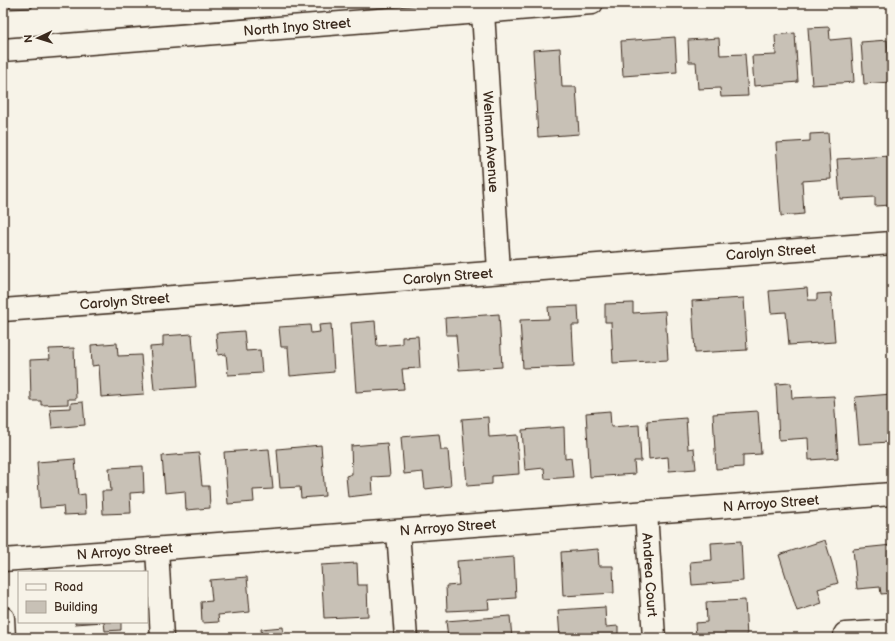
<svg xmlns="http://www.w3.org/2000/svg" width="895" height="641" font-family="'Balsamiq Sans',sans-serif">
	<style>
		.building { fill: #c8c1b6; stroke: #3b2a1e }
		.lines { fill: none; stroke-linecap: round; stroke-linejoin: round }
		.minor-casing { stroke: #3b2a1e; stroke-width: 25 }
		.minor { stroke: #f7f3e8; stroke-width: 22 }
		.labels { text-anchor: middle; stroke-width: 3.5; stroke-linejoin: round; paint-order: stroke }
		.street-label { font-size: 14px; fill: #3b2a1e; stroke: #f7f3e8 }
	</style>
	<rect width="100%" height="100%" fill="#f7f3e8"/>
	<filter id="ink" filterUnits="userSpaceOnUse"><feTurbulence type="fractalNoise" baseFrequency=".025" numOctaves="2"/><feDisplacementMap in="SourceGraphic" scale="8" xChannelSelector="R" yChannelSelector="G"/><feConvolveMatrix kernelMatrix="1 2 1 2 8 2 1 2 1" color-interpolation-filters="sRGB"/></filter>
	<g filter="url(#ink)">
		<path class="building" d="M9,3h23v5l-22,1z
			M829,27l1,13 21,-2 3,44 -42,3 -4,-57z
			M795,33l3,49 -44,4 -2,-30 24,-1 -1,-20z
			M675,37l2,35 -54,4 -2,-35z
			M719,38l1,17 25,-1 3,42 -27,1 -1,-9 -22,1 -2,-27h-7l-1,-22z
			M887,40l3,42 -26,2 -3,-42z
			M560,48l2,39h14l3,47 -41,3 -5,-87z
			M828,133l3,46 -29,2 2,33 -23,2 -5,-73 34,-2v-7z
			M891,156l1,49 -17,1v-9l-35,2 -3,-40z
			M807,288l1,12h9v-6l14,-1 4,49 -46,3 -3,-33 -15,1 -2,-22z
			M744,298l3,52 -52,3 -3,-52z
			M633,303v10l32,-2 3,49 -55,3 -2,-41h-6v-18z
			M578,306l1,19h-7l2,41 -51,2 -3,-48 29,-1 -1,-12z
			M499,314l3,53 -43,3 -3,-35h-10l-1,-17z
			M375,321l2,25 25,-2v-7l16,-1 2,32 -18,1 2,20 -48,3 -5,-69z
			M331,324l3,48 -44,4 -2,-29h-7l-2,-20 31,-2 1,8 9,-1 -1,-7z
			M244,331l2,20 14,-1 2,23 -34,2 -2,-21 -8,1 -2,-22z
			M192,334l4,53 -42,3 -4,-43 13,-1v-10z
			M117,343l1,13 23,-1 3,39 -43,3 -2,-32 -7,1 -1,-21z
			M74,348l2,51h-8v5l-27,1v-4h-10l-1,-41 20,-1 -1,-10z
			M791,383l1,15 42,-2 4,62 -29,2 -1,-22 -29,2 -3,-56z
			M892,394v58h-2l-1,-10 -30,2 -4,-47z
			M83,402l2,23 -33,3 -2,-19 21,-1v-5z
			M610,411l1,16 28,-2 2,36h-7l1,13 -45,3 -4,-64z
			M758,411l3,43 -18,1v12l-27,2 -3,-55z
			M488,417l1,20 28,-2 2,39 -27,2v8l-25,2 -5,-67z
			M686,418l2,31 6,-1 2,21 -27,2 -1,-14 -19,2 -2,-38z
			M564,427l1,32 6,-1 2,19 -28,2 -1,-11 -19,2 -3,-40z
			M439,434l2,16h7l3,36 -26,3 -2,-17 -19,2 -3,-37z
			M387,443l3,33 -18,1 1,17 -25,3 -2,-21 6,-2 -1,-28z
			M321,445l4,51 -24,2 -1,-11 -20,1 -3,-39z
			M269,449l4,40 -20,1 1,12 -26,2 -4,-52z
			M199,453l3,33h7l1,22 -24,2 -1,-19 -20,2 -3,-37z
			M75,459l3,36 7,-1 1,20 -22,1 -1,-9 -23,2 -3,-46z
			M143,466l1,26 -14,1 1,20 -28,1 -1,-23h9l-2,-23z
			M825,540l13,43 -20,6 4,14 -25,8 -18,-56z
			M741,541l2,40 -51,4 -2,-23 22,-2 -1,-17z
			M892,545v48l-11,1 -1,-7 -23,2 -4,-40z
			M598,549l1,17h14l1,27 -51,3 -2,-44z
			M514,557l2,41 -28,2 1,9 -42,2 -1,-25 13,-1 -2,-24z
			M357,563l1,22h9l1,31 -44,2 -3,-53z
			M247,577l3,35 -32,3 1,7 -17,1 -1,-21 11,-1 -2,-21z
			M745,600l2,38h-51l-1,-15 12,-1 -1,-20z
			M605,607l1,20 12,-1v12h-58l-2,-28z
			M510,616l2,22h-64l-2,-17z
			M75,622h46v8l-16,1 -1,-9 -29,2z
			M283,627l1,11h-22l-1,-9z
			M371,635l1,3h-32z"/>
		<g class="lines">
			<defs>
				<g id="minor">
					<path id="s1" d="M483,12l16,259"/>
					<path id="s2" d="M3,50l589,-47"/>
					<path id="s3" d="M3,310c296,-22 593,-46 889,-67"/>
					<path id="s4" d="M646,512l8,126"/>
					<path d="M398,532l8,106"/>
					<path d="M157,549l5,89"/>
					<path id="s5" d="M3,560l889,-66"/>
					<path d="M3,618l1,20"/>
					<path d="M845,634l47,-3"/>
				</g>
			</defs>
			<use href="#minor" class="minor-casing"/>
			<use href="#minor" class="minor"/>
		</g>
	</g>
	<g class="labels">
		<g class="street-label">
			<text dy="5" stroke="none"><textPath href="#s2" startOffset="295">North Inyo Street</textPath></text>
			<text dy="5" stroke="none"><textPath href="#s1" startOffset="130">Welman Avenue</textPath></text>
			<text dy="5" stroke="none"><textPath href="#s3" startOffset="770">Carolyn Street</textPath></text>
			<text dy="5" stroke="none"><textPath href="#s3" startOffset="446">Carolyn Street</textPath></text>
			<text dy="5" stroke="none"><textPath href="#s3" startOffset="122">Carolyn Street</textPath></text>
			<text dy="5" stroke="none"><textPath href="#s5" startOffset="770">N Arroyo Street</textPath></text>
			<text dy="5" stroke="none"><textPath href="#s5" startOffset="446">N Arroyo Street</textPath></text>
			<text dy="5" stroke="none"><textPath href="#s5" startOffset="122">N Arroyo Street</textPath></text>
			<text dy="5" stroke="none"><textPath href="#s4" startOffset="63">Andrea Court</textPath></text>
		</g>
	</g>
	<rect width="895" height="641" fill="none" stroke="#f7f3e8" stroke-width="16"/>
	<rect x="8" y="8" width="879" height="625" fill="none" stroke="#3b2a1e" stroke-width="1.5" filter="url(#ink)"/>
	<rect x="18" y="571" width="130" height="52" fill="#f7f3e8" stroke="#aca397"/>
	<rect x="26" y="584" width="20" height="6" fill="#f7f3e8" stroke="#aca397"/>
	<text x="54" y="591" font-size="12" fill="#3b2a1e">Road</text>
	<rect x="26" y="601" width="20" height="12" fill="#c8c1b6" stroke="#aca397"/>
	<text x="54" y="611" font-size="12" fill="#3b2a1e">Building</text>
	<g transform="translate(38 38) rotate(266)" stroke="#f7f3e8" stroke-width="3" paint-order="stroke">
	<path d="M0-3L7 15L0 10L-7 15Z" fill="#3b2a1e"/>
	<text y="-6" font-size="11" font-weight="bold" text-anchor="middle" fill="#3b2a1e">N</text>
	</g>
</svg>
